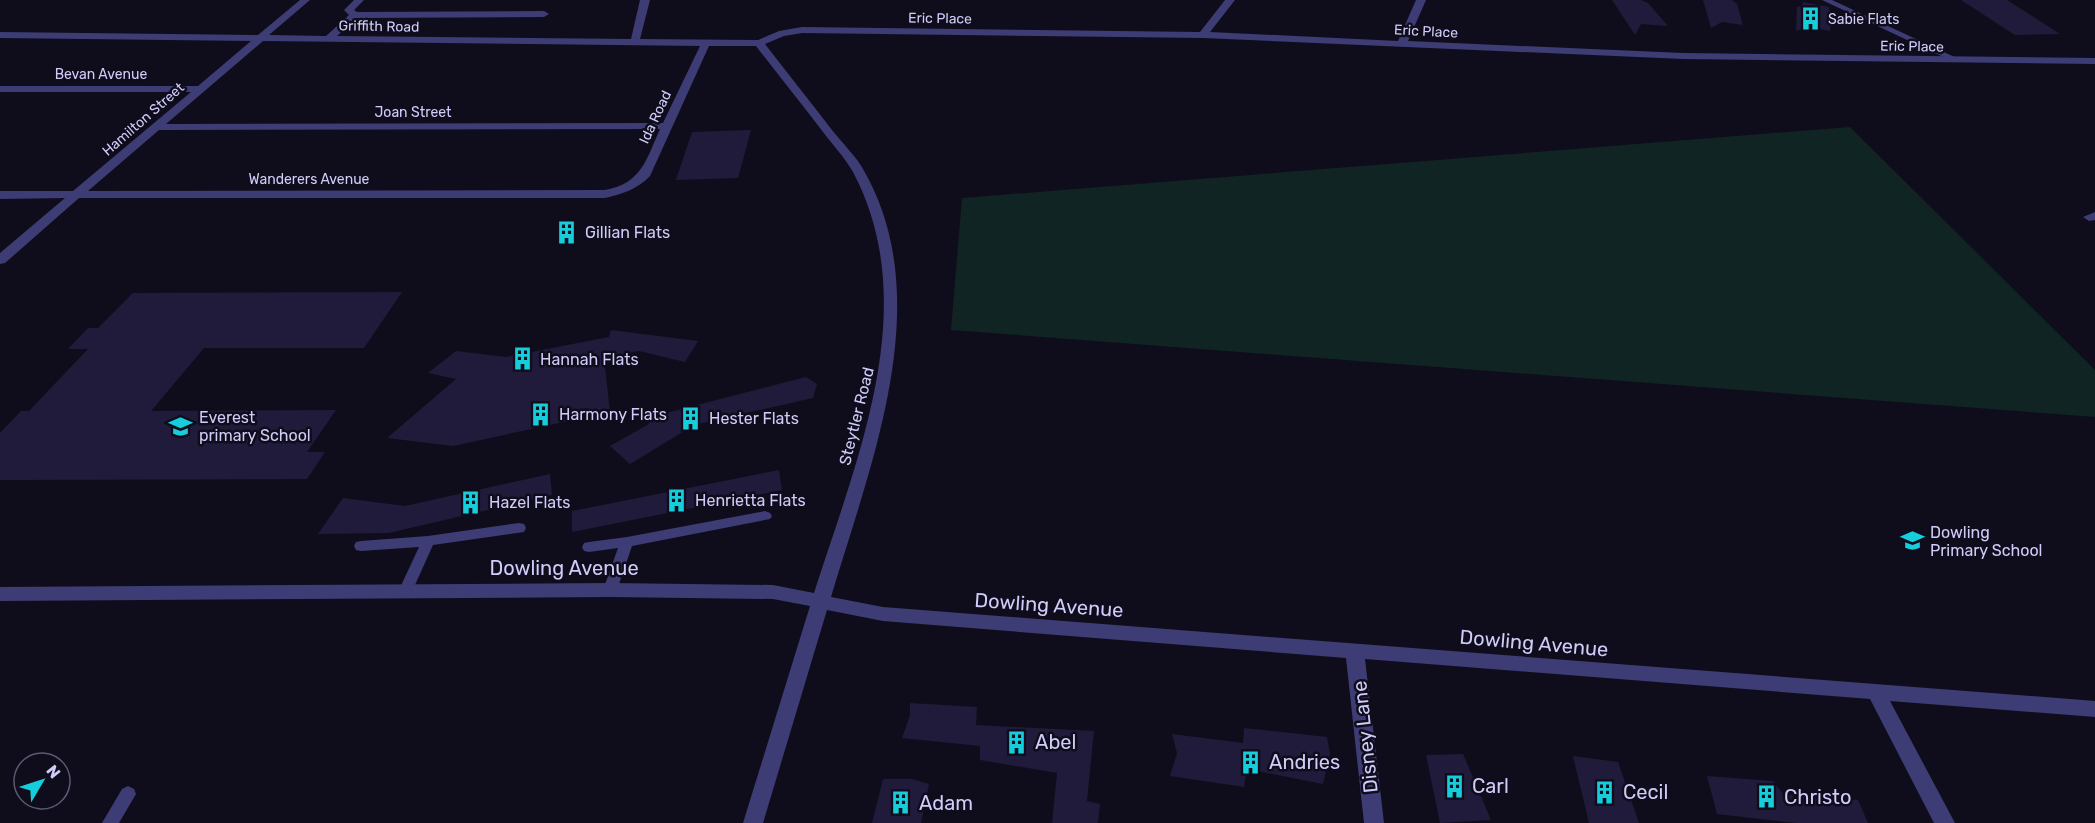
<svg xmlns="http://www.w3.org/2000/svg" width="2095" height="823" font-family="Rubik,sans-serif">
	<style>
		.green { fill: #102423 }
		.building { fill: #201b3a }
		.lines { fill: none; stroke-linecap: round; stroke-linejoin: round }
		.lane { fill: #3d3c75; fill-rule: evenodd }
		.street { fill: #3d3c75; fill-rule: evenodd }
		.labels { text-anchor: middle; stroke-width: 5; stroke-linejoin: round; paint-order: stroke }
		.far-street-label { font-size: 14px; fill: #d0ccfa; stroke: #0f0d1b }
		.far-poi-label { font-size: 14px; fill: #d0ccfa; stroke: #0f0d1b; text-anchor: start }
		.poi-label { font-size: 16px; fill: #d0ccfa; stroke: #0f0d1b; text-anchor: start }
		.street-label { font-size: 16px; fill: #d0ccfa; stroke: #0f0d1b }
		.near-street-label { font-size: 20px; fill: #d0ccfa; stroke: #0f0d1b }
		.near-poi-label { font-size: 20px; fill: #d0ccfa; stroke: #0f0d1b; text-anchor: start }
	</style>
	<rect width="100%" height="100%" fill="#0f0d1b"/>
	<path class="green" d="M1850,127l245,243v47l-1144,-87 11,-132z"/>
	<path class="building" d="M1612,0h29l7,3 20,23 -27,-2 -6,11z
		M1703,0h29l5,4 6,21 -21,-3 -11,6z
		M1961,0h46l53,34 -45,1z
		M1803,2l26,5v3l4,3 -3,18 -21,-4 -13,4 1,-24 5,-1z
		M751,130l-13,48 -62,2 16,-48z
		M402,292l-38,56h-160l-53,63 185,-1 -29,42h18l-18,27 -307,1v-47l21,-22h8l59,-62h-20l20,-21h10l35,-35z
		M611,330l87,11 -13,21 -46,-11 -35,7 6,54 -157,34 -66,-8 69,-59 -28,-6 28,-22 50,6 103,-20z
		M806,377l11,7 -4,14 -119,27 -64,39 -20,-18 39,-22 -2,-6z
		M779,470l3,20 -210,42v-21z
		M550,474l2,21 -163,38 -71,1 25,-36 62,8z
		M910,703l67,4 -1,18 118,6 -7,70 13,3 -2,19h-46l5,-50 -77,-13v-14l-78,-8 8,-23z
		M1244,728l83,9 3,17 -7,30 -76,-15 -3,18 -74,-11 7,-23 -5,-19 71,9z
		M1463,754l28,66 -51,3 -14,-68z
		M1573,756l45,6 21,61h-50z
		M1707,776l66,5 10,13 75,6 10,23h-72l-79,-9z
		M883,779h29l17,5 -8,39h-49z"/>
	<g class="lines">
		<path class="lane" d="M1822,0h10l129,60 -7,2z
			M765,511l5,2 2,3 -2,3 -138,27 -15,44 -2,4 -5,2 -5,-2 -2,-4 15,-42 -29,4 -5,-1 -2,-4 2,-4 5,-1 38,-5z
			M519,523l5,1 2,4 -2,4 -91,13 -23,51 -5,2 -5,-2 -2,-4 21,-45 -58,4 -5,-1 -2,-4 2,-4 5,-1 67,-5z
			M128,786l6,3 2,5 -17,29h-17l20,-34z"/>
		<path class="street" d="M300,0h10l-41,35 57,1 23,-21 -5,-5 10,-10h10l-10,10 3,2 187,-1 5,3 -5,3 -187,1 -20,18 294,3 9,-39h10l-10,39 118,1 21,-9 23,-4 398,5 25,-32h10l-25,32 188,9 18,-41h10l-18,41 275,12 412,5v6l-412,-5 -480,-21 -401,-5 -18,3 -19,8c22,29 45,57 67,86 10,13 23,25 31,39 76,131 7,296 -32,428l52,10 1212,94v16l-205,-16 65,122h-21l-64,-124 -505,-40 19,164h-20l-18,-165 -463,-37 -56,-11 -64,213h-20l67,-217 -37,-7 -163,-2 -610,4v-14l610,-4 163,2 41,8c42,-132 110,-287 39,-421 -8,-14 -20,-27 -30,-40 -22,-29 -45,-57 -67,-86h-47l-59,130c-12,13 -28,18 -45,22h-526l-74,65 -5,1v-11l65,-55 -65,1v-8h73l118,-99h-191v-6h198l53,-45 -251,-3v-6l258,3zM263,41l437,5 -37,77 -497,1zM660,129c-14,31 -18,54 -55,61l-517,1 71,-61z
			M2095,212v8l-6,1 -6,-4z"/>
	</g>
	<defs>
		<symbol id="building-bare" viewBox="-9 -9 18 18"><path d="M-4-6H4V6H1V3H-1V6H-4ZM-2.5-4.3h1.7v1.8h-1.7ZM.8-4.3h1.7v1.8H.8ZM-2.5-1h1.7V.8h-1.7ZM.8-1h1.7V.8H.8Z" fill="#16cddb" stroke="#0f0d1b" stroke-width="2.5" paint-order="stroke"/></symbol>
		<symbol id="school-bare" viewBox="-9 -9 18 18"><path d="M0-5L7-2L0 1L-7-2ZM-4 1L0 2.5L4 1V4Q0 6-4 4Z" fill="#16cddb" stroke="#0f0d1b" stroke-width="2.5" paint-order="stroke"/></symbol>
	</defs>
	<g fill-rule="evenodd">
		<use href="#building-bare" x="1794" y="2" width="33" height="33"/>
		<use href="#building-bare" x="550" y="216" width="33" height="33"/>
		<use href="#building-bare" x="506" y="342" width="33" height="33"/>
		<use href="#building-bare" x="524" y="398" width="33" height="33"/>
		<use href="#building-bare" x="674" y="402" width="33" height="33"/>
		<use href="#school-bare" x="164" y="410" width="33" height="33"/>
		<use href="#building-bare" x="660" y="484" width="33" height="33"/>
		<use href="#building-bare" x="454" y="486" width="33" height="33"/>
		<use href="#school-bare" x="1896" y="524" width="33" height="33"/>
		<use href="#building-bare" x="1000" y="726" width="33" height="33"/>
		<use href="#building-bare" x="1234" y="746" width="33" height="33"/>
		<use href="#building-bare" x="1438" y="770" width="33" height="33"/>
		<use href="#building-bare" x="1588" y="776" width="33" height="33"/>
		<use href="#building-bare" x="1750" y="780" width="33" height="33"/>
		<use href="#building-bare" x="884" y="786" width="33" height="33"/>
	</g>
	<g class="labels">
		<g class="far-street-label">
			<text transform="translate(940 18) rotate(1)" y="5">Eric Place</text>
			<text transform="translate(379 26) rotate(1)" y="5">Griffith Road</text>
			<text transform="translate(1426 31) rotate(3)" y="5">Eric Place</text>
			<text transform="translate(1912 46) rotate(1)" y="5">Eric Place</text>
			<text x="101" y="79">Bevan Avenue</text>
			<text x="413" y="117">Joan Street</text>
			<text transform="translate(655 117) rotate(-65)" y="5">Ida Road</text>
			<text transform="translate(143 119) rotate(-41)" y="5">Hamilton Street</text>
			<text x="309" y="184">Wanderers Avenue</text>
		</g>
		<g class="far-poi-label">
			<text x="1828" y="24">Sabie Flats</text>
		</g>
		<g class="poi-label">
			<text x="585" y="238">Gillian Flats</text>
			<text x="540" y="365">Hannah Flats</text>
			<text x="559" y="420">Harmony Flats</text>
			<text x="199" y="423">Everest<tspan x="199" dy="18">primary School</tspan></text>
			<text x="709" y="424">Hester Flats</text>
			<text x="695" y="506">Henrietta Flats</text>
			<text x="489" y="508">Hazel Flats</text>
			<text x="1930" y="538">Dowling<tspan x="1930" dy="18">Primary School</tspan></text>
		</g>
		<g class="street-label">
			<text transform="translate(856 416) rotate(-76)" y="6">Steytler Road</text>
		</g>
		<g class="near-street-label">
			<text x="564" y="575">Dowling Avenue</text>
			<text transform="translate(1049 605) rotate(4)" y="7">Dowling Avenue</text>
			<text transform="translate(1534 643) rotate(5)" y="7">Dowling Avenue</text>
			<text transform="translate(1365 737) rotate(-96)" y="7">Disney Lane</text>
		</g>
		<g class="near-poi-label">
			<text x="1035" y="749">Abel</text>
			<text x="1269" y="769">Andries</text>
			<text x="1472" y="793">Carl</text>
			<text x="1623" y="799">Cecil</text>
			<text x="1784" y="804">Christo</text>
			<text x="919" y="810">Adam</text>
		</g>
	</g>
	<g transform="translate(42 781) rotate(51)"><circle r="28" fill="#0f0d1b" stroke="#5c5974" stroke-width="1.5"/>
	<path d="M0-4.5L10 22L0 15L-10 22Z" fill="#16cddb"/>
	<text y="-9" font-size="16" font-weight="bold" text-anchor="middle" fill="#d0ccfa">N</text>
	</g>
</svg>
